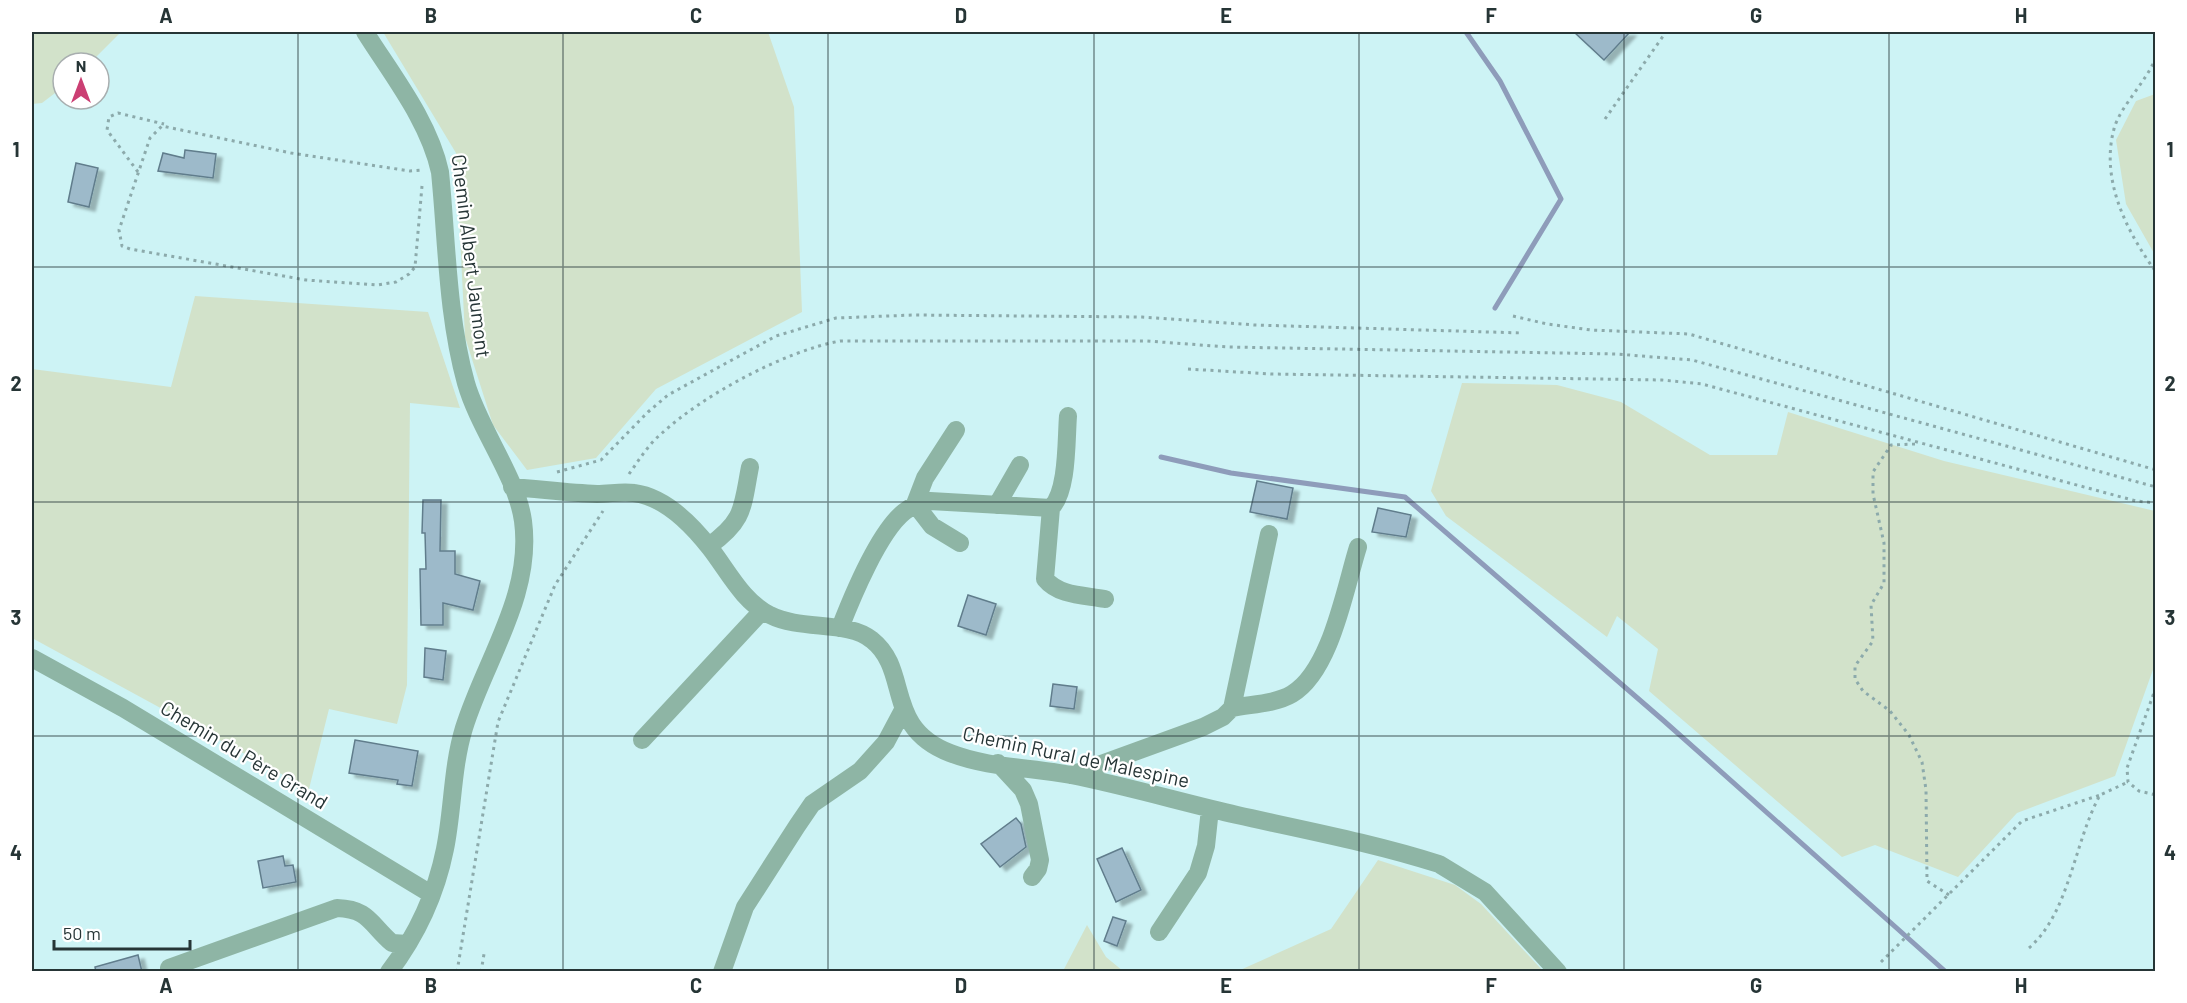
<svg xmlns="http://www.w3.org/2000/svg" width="2187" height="1003" font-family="Barlow,sans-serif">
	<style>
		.green { fill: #d2e2ca }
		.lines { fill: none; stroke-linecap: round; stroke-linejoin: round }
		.stream { stroke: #8e9cba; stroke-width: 5 }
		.building { fill: #9dbaca; stroke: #617d8c; stroke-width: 1.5; filter: url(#shadow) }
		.path { stroke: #8caaab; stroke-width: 3; stroke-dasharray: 3 4.5; stroke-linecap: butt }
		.minor { stroke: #8eb5a5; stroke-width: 18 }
		.grid { fill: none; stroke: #263536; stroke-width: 1.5; stroke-opacity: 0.55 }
		.labels { text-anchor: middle; stroke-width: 4.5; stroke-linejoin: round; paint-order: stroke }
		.street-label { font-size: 20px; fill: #263536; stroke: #fff }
		.neatline { fill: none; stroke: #263536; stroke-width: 2 }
		.grid-label { font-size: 20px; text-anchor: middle; font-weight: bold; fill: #263536 }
	</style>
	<defs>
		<filter id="shadow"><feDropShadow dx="6" dy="4" stdDeviation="1.5" flood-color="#0004"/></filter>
	</defs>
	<rect width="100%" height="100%" fill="#cdf3f5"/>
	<path class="green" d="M32,32h89l-31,31h-27v24l-21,16 -10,1z
		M383,32h385l26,75 8,205 -146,77 -60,69 -69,12 -34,-45 -28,-88 -9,-184z
		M2155,94h1l-1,161 -29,-51 -10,-64 20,-39z
		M195,296l233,16 32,96 -50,-5 -3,282 -10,39 -68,-15 -20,80 -277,-151v-269l139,18z
		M1462,383l95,2 64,17 89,53h67l11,-43 156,49 211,50v153l-40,112 -98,37 -59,64 -83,-32 -33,12 -193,-166 9,-42 -41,-33 -10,21 -161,-121 -15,-25z
		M1378,860l77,25 26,19 62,67h-305l93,-42z
		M1087,925l19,32 17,14h-60z"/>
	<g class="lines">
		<path class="stream" d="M1466,32l34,49 61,118 -66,109
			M1161,457l70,16 174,24 259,224 282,251"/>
	</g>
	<path class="building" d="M1574,32h56l-26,28z
		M185,150l31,4 -3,24 -55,-7 5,-18 21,5z
		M76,163l22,5 -9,39 -21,-5z
		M1257,481l36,7 -6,31 -37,-7z
		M423,500h18l-1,51h15v23l25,7 -7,29 -30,-7v22h-22l-1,-56h6l-1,-36h-3z
		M1378,508l33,7 -5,22 -34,-5z
		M968,595l28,9 -10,31 -28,-9z
		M425,648l21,3 -3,29 -19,-3z
		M1053,684l24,3 -3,22 -24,-3z
		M355,740l63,11 -6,35 -15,-2 1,-4 -49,-7z
		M1016,818l5,6 5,23 -26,20 -19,-23z
		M1122,848l19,42 -25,12 -19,-43z
		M283,856l2,10 8,-1 3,17 -33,6 -5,-27z
		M1113,917l13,4 -9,25 -13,-5z
		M138,955l4,17h-46l-1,-5z"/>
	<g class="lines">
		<path class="path" d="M2156,57c-9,24 -37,51 -42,72 -14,51 13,103 42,143
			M1605,119l61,-87
			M138,172l-31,-42 2,-13 9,-4 46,11
			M422,186l-7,81 -6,7 -13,8 -18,3 -72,-5 -176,-31 -8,-3 -3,-16 31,-92 12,-12 129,27 119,18 13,-1
			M1513,316l34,8 44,6 98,4 467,136
			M1188,369l83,5 391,6 40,4 434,117 20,2
			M1915,444l-24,1 -18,27v22l11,49v40l-13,22 2,36 -18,25v13l8,12 27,20 19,24 13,27 4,28 1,91 22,14
			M557,472l44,-12 47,-48 20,-17 51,-28 57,-31 60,-18 77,-3 229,2 113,8 268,8
			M629,474c10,-14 19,-29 32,-40 42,-39 124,-83 179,-93h307l81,6 388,7 76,6 464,127
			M2156,687l-29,81 1,14 11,9 17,4
			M2029,948c41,-36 45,-106 71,-153l28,-13
			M1881,962l141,-141 78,-26
			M457,972l41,-250 57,-137 48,-74
			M481,972l3,-18"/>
		<path class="minor" d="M365,32c27,43 64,89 75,140 7,70 7,143 26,211 13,46 51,94 57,138 10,74 -38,139 -59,207 -12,39 -11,82 -19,121 -9,45 -28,86 -56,123
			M956,430l-31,48 -10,26 17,22 28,17
			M512,487c28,2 57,6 85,7 13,0 25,-3 37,-1 31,4 58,32 76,55 18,23 33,54 60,67 31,16 78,5 102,25 39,31 11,87 78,113 38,15 81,14 121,22 55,11 110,27 166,40 67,15 136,28 202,49l46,28 73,80
			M997,505l23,-40
			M1051,508l-6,71c14,17 39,16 60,20
			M1269,534l-37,174c19,-4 43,-4 60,-14 39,-23 53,-106 66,-147
			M709,546c36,-26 33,-38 41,-79
			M840,628c12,-31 39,-96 64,-116 8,-7 16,-9 26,-11l121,7c17,-17 15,-67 17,-92
			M32,658l91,50 308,186
			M642,740l120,-129
			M998,763l25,27 6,14 11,56 -2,9 -6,8
			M1071,775l132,-48 20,-10 9,-9
			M1159,932l39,-59 8,-27 4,-37
			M169,968l168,-60c32,1 33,16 55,35l16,1
			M722,972l23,-65 52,-81 15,-22 48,-33 26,-29 17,-32"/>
	</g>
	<path class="grid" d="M298,32v940M563,32v940M828,32v940M1094,32v940M1359,32v940M1624,32v940M1889,32v940M32,267h2124M32,502h2124M32,736h2124"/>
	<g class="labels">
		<g class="street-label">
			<text transform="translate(471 256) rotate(83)" y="7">Chemin Albert Jaumont</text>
			<text transform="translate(244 755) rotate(31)" y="7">Chemin du Père Grand</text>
			<text transform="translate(1076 757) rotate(12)" y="7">Chemin Rural de Malespine</text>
		</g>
	</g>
	<rect width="2187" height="1003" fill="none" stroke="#ffffff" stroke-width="66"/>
	<g transform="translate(81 81)"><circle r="28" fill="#ffffff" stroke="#a8aeaf" stroke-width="1.5"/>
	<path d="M0-4.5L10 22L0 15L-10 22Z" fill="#cb3f73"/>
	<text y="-9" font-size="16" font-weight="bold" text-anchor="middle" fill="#263536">N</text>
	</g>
	<path d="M54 940v9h136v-9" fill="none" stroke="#263536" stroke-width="3"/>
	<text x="63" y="940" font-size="18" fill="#263536" stroke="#ffffff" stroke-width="4.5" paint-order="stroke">50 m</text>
	<rect x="33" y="33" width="2121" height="937" class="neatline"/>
	<g class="grid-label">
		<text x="166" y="23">A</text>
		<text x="431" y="23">B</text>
		<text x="696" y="23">C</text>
		<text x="961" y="23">D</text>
		<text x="1226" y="23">E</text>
		<text x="1491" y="23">F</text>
		<text x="1756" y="23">G</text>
		<text x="2021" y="23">H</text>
		<text x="16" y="157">1</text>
		<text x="2170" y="157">1</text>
		<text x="16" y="391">2</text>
		<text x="2170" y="391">2</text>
		<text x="16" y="625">3</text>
		<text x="2170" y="625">3</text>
		<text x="16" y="860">4</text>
		<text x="2170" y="860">4</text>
		<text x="166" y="993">A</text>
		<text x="431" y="993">B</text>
		<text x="696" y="993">C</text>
		<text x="961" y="993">D</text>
		<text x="1226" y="993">E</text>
		<text x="1491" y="993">F</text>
		<text x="1756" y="993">G</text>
		<text x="2021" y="993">H</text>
	</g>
</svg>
